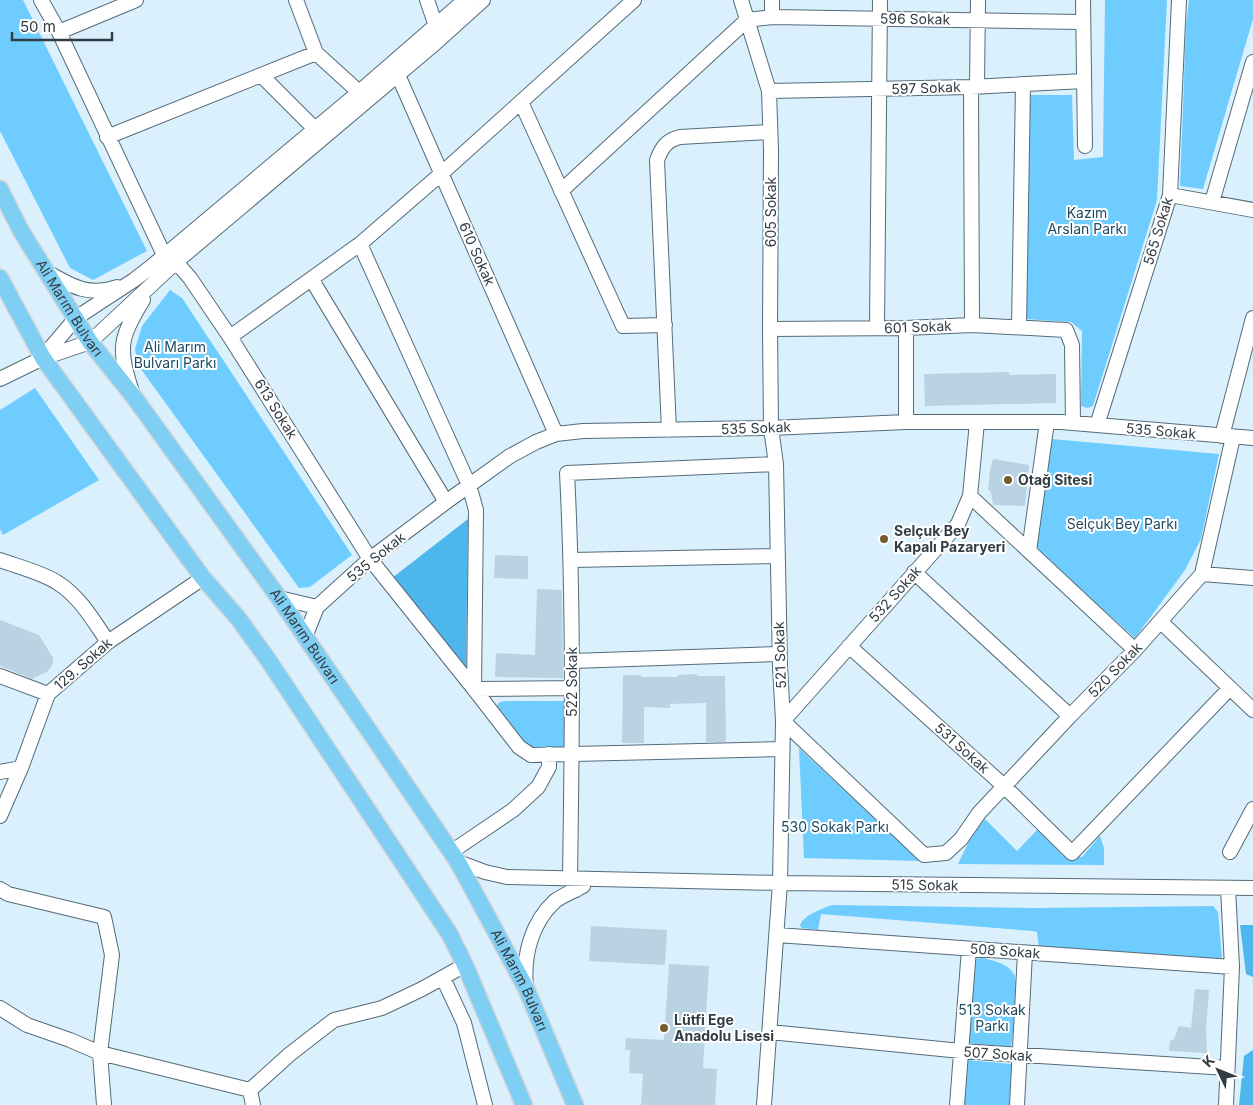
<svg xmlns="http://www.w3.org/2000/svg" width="1253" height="1105" font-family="Inter,sans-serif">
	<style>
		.green { fill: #6fccff }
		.forest { fill: #4db6ed }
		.building { fill: #bad3e3 }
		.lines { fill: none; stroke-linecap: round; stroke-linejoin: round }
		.minor-casing { stroke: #546b79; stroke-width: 16 }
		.major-casing { stroke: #d2d4d6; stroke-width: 19 }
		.minor { stroke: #fff; stroke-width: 14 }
		.major { stroke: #7fcef3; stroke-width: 16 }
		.poi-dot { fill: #745d2d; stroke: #fff; stroke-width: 2 }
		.labels { text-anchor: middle; stroke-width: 4; stroke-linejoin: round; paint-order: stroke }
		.street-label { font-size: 14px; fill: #323c43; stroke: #fff }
		.park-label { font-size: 14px; fill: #1e4a61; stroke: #fff }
		.poi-label { font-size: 14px; font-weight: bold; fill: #323c43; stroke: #fff; text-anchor: start }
	</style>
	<rect width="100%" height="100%" fill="#dbf0fd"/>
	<path class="green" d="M0,0h23l124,251 -54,29 -23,-12 -70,-137z
		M1105,0h62l-10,200 -64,206 -6,2 -6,-2 1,-75 -11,-9 -46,-3 3,-224h44l2,65 29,-3z
		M1189,0h64v19l-50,170 -23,-3 6,-161z
		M170,290l12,8 170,257 -42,32 -11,1 -161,-223 -3,-16 7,-23z
		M35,388l64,92 -96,55 -3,-6v-119z
		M1052,439l167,15 -18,85 -16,31 -50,68 -99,-88z
		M506,701h60l-1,51 -35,-1 -36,-42 6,-7z
		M799,748l121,113 -116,-3z
		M985,819l32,32 21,-22 25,27 19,1 18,-21 4,12v17l-146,-1 14,-29z
		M832,905l202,3 179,-2 5,6 4,45 -3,3 -180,-11 -2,-17 -4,-1 -212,-17 -3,16 -16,-2 -2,-2c3,-11 21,-17 32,-21z
		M983,958c10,3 25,5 31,16 6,13 -1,58 -3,74l-44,-3 8,-86z
		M966,1060l46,4 -3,41h-47z"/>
	<path class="forest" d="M468,519l-2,149 -6,-1 -68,-89z
		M1240,925h13v52l-7,-3z
		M1253,1050v55h-14l5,-49z"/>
	<path class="building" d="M1009,372v3l47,-1v29l-131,3 -1,-32z
		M993,459l36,6 -4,41 -32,-1 -2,-13 -3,-3 2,-19z
		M495,555l33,1v23l-34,-1z
		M537,589l25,1 1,88 -68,-1 1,-24 39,2z
		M0,620l39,15 14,23v6l-5,7 -16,8 -32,-13z
		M697,674v2h28l1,66h-20v-39l-36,1v4l-26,-1v36h-22l1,-68h18v2h37v-2z
		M591,926l76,4 -2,35 -76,-4z
		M669,964l40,2 -6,102 14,1 -2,36h-74l2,-31 -14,-1 1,-23h-5l1,-12 38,2z
		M1195,989l14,1 -3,38 1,25 -38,-2 1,-10 4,-2 5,-13 12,2z"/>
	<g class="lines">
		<defs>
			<path id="minor" d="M41,0l18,32 105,223
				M296,0l20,53 43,39
				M427,0l9,26
				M741,0l28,91 2,59 -1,179 1,99 5,36 4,202 3,55 -3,162 -16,222
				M772,0v17
				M1083,0l2,146
				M59,32l77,-32
				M261,75l54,54
				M398,75l158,359
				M977,86l1,-86
				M971,87l1,238
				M769,91l202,-4 113,-6
				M521,102l102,224 42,-1
				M107,137l209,-84
				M561,191l186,-171 25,-3 310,5
				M1170,195l83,15
				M1212,202l41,-140
				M360,244l109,241 7,25 -2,179 98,-1
				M176,262l14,16 40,59 140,222 104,130 45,58 12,8 251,-6
				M47,272c24,14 42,25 70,15
				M312,280l134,222
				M1019,327l4,-243
				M877,328l3,-328
				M770,329l136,-1 66,-3 94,5 6,15 1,78
				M230,337l130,-93 82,-71 192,-173
				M43,357l33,-39 58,-38 18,-14 207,-174 106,-92
				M0,379l43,-21 47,-16 86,-80 256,-216 51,-46
				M132,392c-14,-45 -13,-52 11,-92
				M906,422v-94
				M977,422l-7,74 -12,28 -175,197 141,134 22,-2 15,-14 18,-26 91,-97 65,-66 67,-76 31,-137
				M1097,425l73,-230 9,-195
				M669,430l-12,-270c5,-13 10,-20 23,-23l90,-5
				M1222,436l31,-118
				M970,496l165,154
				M1029,551l18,-129
				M0,560c16,6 44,13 58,23 22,14 35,37 50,59
				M571,560l207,-4
				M914,572l156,144
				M1202,574l51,4
				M279,598l38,9
				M1161,622l92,88
				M305,637l12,-30 53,-48 76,-57 64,-46 26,-14 20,-8 27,-3 188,-3 135,-6h155l192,16
				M849,646l155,140 68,67 158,-165
				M572,661l207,-7
				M0,676l48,18
				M0,772l21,-4
				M0,816l21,-48 27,-74 60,-52 95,-64
				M451,852l62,-42 25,-23 11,-20v-13
				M1230,852l23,-43
				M458,862l27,10 22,5 273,6 473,5
				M0,889l8,5 96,23 8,38 -12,98 4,52
				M576,890l-6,-12c2,-135 4,-270 -3,-405l209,-9
				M777,935l455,32
				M443,978l21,45 21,82
				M526,987c-3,-31 5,-64 29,-86 8,-6 19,-10 28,-15
				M0,1008l27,17 43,15 30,13 150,37 40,-36 44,-34 48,-12 40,-19 43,-24
				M770,1032l191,19 266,17
				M250,1090l3,15
				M957,1105l12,-156
				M1017,1105l8,-152
				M1226,1105l6,-138 -4,-79"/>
			<g id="major">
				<path id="s1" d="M0,189l21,42 69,111 44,55 145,201 179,264 68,126 49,117"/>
				<path d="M0,278l43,80 160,220 35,40 31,43 180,272 16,32 59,140"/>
			</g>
		</defs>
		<use href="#minor" class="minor-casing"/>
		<use href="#major" class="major-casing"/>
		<use href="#minor" class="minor"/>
		<use href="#major" class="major"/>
	</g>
	<g class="poi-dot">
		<circle cx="1008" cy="480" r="5"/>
		<circle cx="884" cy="539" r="5"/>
		<circle cx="664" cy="1028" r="5"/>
	</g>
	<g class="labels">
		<g class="street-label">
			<text transform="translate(915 19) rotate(1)" y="5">596 Sokak</text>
			<text transform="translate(926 88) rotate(-2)" y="5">597 Sokak</text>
			<text transform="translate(771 212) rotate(-90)" y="5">605 Sokak</text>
			<text transform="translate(1158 231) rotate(-73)" y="5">565 Sokak</text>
			<text transform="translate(477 254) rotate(66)" y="5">610 Sokak</text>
			<text dy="5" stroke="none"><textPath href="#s1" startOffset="138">Ali Marım Bulvarı</textPath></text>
			<text transform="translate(918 327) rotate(-2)" y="5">601 Sokak</text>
			<text transform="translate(276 409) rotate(58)" y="5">613 Sokak</text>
			<text transform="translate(756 428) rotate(-2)" y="5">535 Sokak</text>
			<text transform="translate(1161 431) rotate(5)" y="5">535 Sokak</text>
			<text transform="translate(376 557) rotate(-39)" y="5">535 Sokak</text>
			<text transform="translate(895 594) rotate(-48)" y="5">532 Sokak</text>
			<text dy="5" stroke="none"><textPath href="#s1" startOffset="542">Ali Marım Bulvarı</textPath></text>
			<text transform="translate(780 655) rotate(-92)" y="5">521 Sokak</text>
			<text transform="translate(83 664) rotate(-41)" y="5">129. Sokak</text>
			<text transform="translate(1115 670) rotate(-46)" y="5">520 Sokak</text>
			<text transform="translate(572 682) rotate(-90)" y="5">522 Sokak</text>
			<text transform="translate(962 748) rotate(42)" y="5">531 Sokak</text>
			<text transform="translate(925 885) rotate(1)" y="5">515 Sokak</text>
			<text transform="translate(1005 951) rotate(4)" y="5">508 Sokak</text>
			<text dy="5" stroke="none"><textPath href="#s1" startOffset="948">Ali Marım Bulvarı</textPath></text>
			<text transform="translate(998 1054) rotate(4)" y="5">507 Sokak</text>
		</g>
		<g class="park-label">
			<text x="1087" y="218">Kazım<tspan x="1087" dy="16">Arslan Parkı</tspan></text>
			<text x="175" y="352">Ali Marım<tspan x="175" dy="16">Bulvarı Parkı</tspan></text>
			<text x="1122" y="529">Selçuk Bey Parkı</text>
			<text x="835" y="832">530 Sokak Parkı</text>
			<text x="992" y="1015">513 Sokak<tspan x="992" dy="16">Parkı</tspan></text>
		</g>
		<g class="poi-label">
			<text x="1018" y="485">Otağ Sitesi</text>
			<text x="894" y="536">Selçuk Bey<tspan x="894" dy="16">Kapalı Pazaryeri</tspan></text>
			<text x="674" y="1025">Lütfi Ege<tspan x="674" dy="16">Anadolu Lisesi</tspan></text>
		</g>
	</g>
	<g transform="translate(1218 1070) rotate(313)" stroke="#ffffff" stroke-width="4" paint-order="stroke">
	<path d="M0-4L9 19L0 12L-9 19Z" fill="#323c43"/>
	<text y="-8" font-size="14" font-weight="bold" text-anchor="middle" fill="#323c43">K</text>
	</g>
	<path d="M12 32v8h100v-8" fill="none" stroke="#323c43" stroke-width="2.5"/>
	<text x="20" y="32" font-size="15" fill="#323c43" stroke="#ffffff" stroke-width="4" paint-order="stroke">50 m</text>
</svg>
